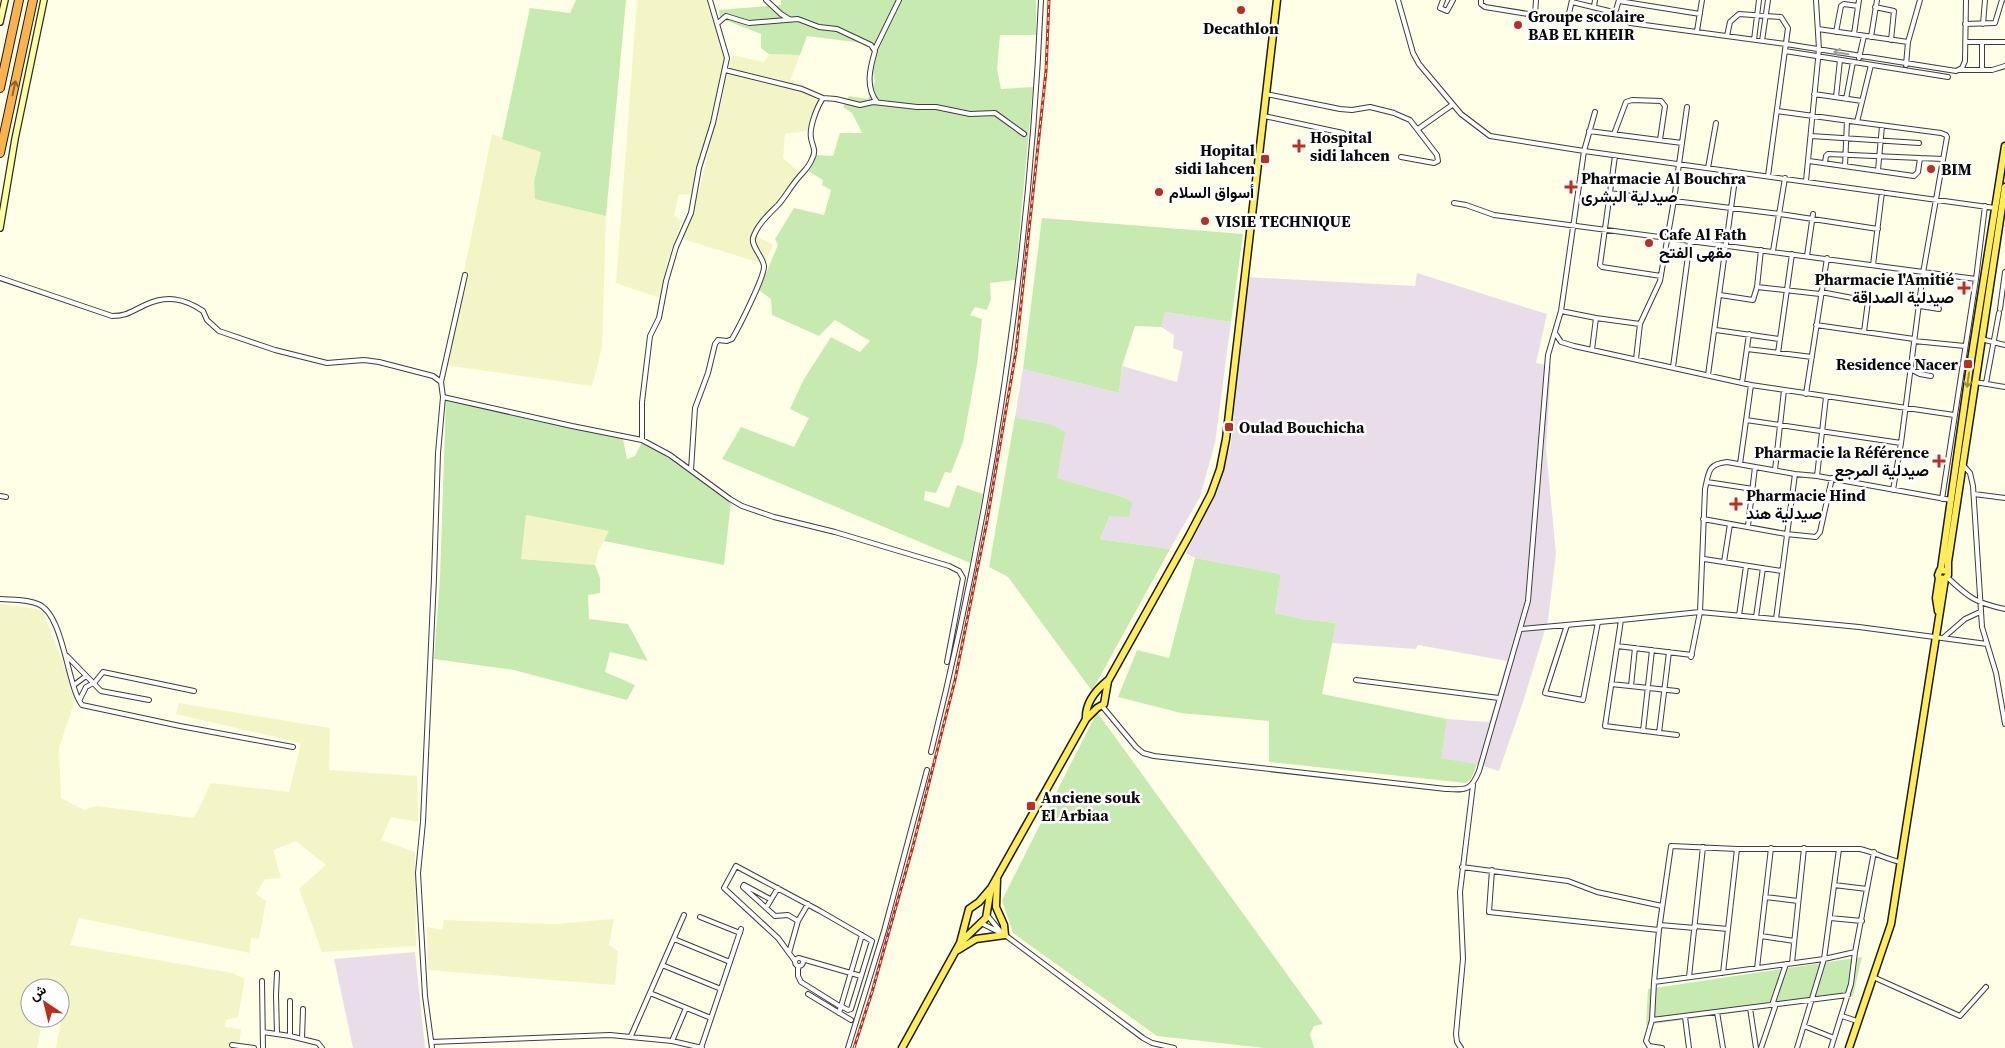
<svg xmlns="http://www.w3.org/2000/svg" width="2005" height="1048" font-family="'Source Serif 4',Vazirmatn,serif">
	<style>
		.industrial { fill: #eaddea }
		.farmland { fill: #f3f5c7 }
		.green { fill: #c6eab0 }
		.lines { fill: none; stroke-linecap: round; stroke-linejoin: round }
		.street-casing { stroke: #3d3d3d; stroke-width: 6 }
		.secondary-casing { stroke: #2c2c2c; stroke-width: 8 }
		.primary-casing { stroke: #1b1b1b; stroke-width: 9 }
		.highway-casing { stroke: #1b1b1b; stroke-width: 10 }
		.street { stroke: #fff; stroke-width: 4 }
		.secondary { stroke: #fcffa2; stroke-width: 5.5 }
		.primary { stroke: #feed58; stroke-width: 6 }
		.highway { stroke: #fab34a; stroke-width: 8 }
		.rail-casing { stroke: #be2d1e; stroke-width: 3 }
		.rail { stroke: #fff; stroke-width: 1; stroke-dasharray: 4; stroke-linecap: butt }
		.oneway { stroke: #9d9d9d }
		.oneway2 { stroke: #8e672d }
		.oneway3 { stroke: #9c9239 }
		.poi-dot { fill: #be2d1e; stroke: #fff; stroke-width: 2 }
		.labels { text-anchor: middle; stroke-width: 5; stroke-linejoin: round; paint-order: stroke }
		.poi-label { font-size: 16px; font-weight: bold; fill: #0a0a0a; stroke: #fff; text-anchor: start }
	</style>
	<rect width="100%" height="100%" fill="#fffee7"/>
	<path class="industrial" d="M1417,273l130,41 -11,49 15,3 -5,83 10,105 -8,66 -25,82 -24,69 -22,-7 -37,-6 7,-39 42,3 18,-61 -89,-16 -2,4 -84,-6 4,-20 -34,-4 -27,-6 6,-39 -86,-16 -9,-5 32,-64 13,-45 15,-167 169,9z
		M1165,312l66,10 -16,121 -15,54 -30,52 -70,-10 10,-23 22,-14 -9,-5 -66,-19 -7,-54 -35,-7 8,-48 96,24 3,-27 55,16 6,-30 -10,-4 1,-13 -13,-8z
		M415,952l10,96h-72l-19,-89z"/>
	<path class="farmland" d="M637,0h74l17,51 -27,109 -7,35 -15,-1 -5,21 8,6 -15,41 -7,36 -44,-15z
		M769,54l31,1 -10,25 34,15 -10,18 -2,17 -27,4 -2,24 17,15 -22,25 -22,38 17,9 -9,19 -81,-25 17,-52 32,-132 32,7z
		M492,134l49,18 -7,30 2,17 70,17 -4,131 -10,39 -147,-21z
		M526,515l84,16 -11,19 -4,15 -74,-6z
		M0,604l42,6 34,87 -17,51 2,50 23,12 12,-4 98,12 17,-35 78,9 12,-49 -125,-29 3,-11 151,25 -1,42 88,6 1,46 -27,-5 -10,23 34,12 1,94 -94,6 -23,-63 27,-24 -30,-24 -23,9 8,28 -16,1 -9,15 10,7 -7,38 -8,-1 -1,15 -171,-35 -9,27 162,28 13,6 -7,38 -12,3 -1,7 16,2 -2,19h-183l7,-35 -3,-1v-24h-30v30h13l-6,30h-37z
		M614,919l-5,26 9,6 -3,34 -187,-15 -1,-43 15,3 2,-10 110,4z"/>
	<path class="green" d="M576,0h50l-20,216 -71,-17 -1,-17 7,-30 -39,-13 28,-131 40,5z
		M781,0h255v35h-36l-3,34 4,20 32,-2 -18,193 -25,3 1,16 -4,11 -12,-3 -5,8 12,4 -5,46 -14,77 -12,31 -6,-1 -9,21 -11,-2 -1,9 25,8 8,-23 26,9 -13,69 -248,-104 19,-32 53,20 15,-29 -19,-9 14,-30 27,-42 29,15 10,-11 -35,-21 -16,16 -47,-21 -1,-16 -12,-9 19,-45 -3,-6 19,-31 30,7 7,-25 -9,-5 1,-5 -15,-9 9,-16 16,1 7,-23h22l-10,-20 -9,-6 6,-11 19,3 7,-18 -2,-10 6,-26 -72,-9 -7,19 -31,-1 -8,-6v-14l-41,-16 -1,-8 62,-5z
		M1042,218l201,16 -12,88 -66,-10 -4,15 -26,-1 -13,40 -3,27 -96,-24z
		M446,399l177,40 4,20 8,-3 7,-14 33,19 56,41 -7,63 -120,-24 5,-10 -83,-16 -5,44 74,6 5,13v15l-12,2 1,24 39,5 20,37 -38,-9 -5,20 30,13 -8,15 -113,-30 -80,-11 6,-81z
		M1015,417l35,7 15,8 -8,46 66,19 9,5 -3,15 -19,-1 -10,23 70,10 -78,142 -84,-114 -19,-10z
		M1195,558l86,16 -6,39 27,6 34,4 -14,71 125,25 -6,39 36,6 -6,15 -5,4 -197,-21v-41l-88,-8 -63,-16 19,-47 32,8z
		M1097,712l226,312 -9,2 -4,8 4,14h-49l-108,-12 -144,-103 -11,-33z
		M1862,957l-9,39 -207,29 2,-36z"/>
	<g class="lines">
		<defs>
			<path id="street" d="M766,0l15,14 8,5
				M1398,0l15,53 6,11 42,50 29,22 94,15 411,57
				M1443,0l-3,8 7,3 6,-11
				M1481,0v4l4,3 80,13 3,-2 4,-18
				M1619,1l81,13
				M1572,2l41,10 3,-2 3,-10
				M1594,7l1,-7
				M1875,7l19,4 -3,29
				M1535,15l1,-15
				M718,23l8,-7 23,7 49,-4 21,8 18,2 34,16 4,6c-5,17 -10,36 2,51
				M1630,23l156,21 170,27 6,-3 3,-7 1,-61
				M1965,24l30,-1 7,-23
				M1983,24l2,-24
				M1818,29l90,13
				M1697,31l5,-31
				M1836,32l5,-26 3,-2 14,2
				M1854,34l5,-34
				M1727,36l3,-14 9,-8 42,3 7,11 -20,148
				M1871,37l6,-37
				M1754,40l5,-40
				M1762,41l6,-41
				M1966,42h39
				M875,49l24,-49
				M1785,51l163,26
				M1859,58l5,-22
				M1906,65l2,-23 12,-42
				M725,70l77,19 21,9
				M1960,70h32l13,-4
				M1982,70v-28
				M1266,94l74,15 12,1 18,-3 24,6
				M1814,94l48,7
				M1836,97l4,-37
				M1846,99l7,-37
				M1777,111l80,11 14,-57
				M1396,114l14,6 27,35 1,6 -4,2 -33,-6
				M1264,116l79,17
				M1857,122l84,11 5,2 1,2 -24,136 -22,170 -8,47
				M1418,129l34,-24
				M1589,131l93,12
				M1614,134l12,-32 6,-2 29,1 4,5 -5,34
				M1811,136l108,7
				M1615,156l-15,109 2,2 59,9
				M1809,161l105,15 4,-4 2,-14
				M1825,163l1,-7 2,-2 115,5
				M1845,166l2,-45
				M1708,168l8,-45
				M1878,170l4,-44
				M1806,181l13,-132 -3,-49
				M1609,193l171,21 98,15
				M1454,203l12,2 28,10 482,64
				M1773,251l12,-73
				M1807,256l6,-42
				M1873,265l9,-73
				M0,278l112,38c15,0 20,-5 33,-11 21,-10 39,-7 58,6l4,9 12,11 56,19 52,13 37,-3 15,2 54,14 8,6 2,15 -5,56 -4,125 -11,244 -5,51 7,123 7,52
				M1757,287l4,-37
				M1821,292l47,9 -4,31
				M1720,295l33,5 4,-13 63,7
				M1920,306l19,3
				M2000,309l5,-37
				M1561,311l35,7
				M1816,325l98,14
				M1716,330l63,9
				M1555,333l6,9 13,4 177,39 203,30
				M1981,339l24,6
				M1914,341l51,5
				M1747,349l65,8
				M1592,350l4,-32 44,6
				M1778,353l14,-99
				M1636,359l4,-35 20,-43 14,-81 13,-93
				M1673,367l17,-126
				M1910,369l10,5 11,2
				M1708,375l28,-203
				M441,382l24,-107
				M1975,382l30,5
				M1742,383l7,-49
				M1986,383l13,-70
				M1806,394l21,-136
				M443,397l129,29 70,14 28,15 60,44 12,7 32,11 61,15 114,34 10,5 4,7 -16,84
				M1746,420l155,23
				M642,440v-38l8,-66 9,-18 7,-37 10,-34 15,-34 8,-45 14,-45 14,-65 -17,-58
				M1740,464l11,-79
				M1963,465l7,8 3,13 9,141 14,46 9,51
				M691,470l4,-62 13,-35 7,-29 3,-4 9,1 5,-2c6,-10 33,-63 32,-73 -1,-9 -13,-20 -11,-28 4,-13 16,-24 25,-33 8,-9 13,-19 21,-28 5,-6 10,-10 13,-18 5,-9 0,-13 -1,-21 -2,-11 6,-31 12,-40l13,1 24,6 13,-3 44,5h19l34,7 25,-1 29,21
				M1775,470l9,-80
				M1817,476l9,-79
				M1707,482l46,7
				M1974,494l31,4
				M0,496l6,1
				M1942,499l34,-220 9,-73
				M1703,519l83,15 30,3 4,-5 12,-54
				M1748,526l7,-59
				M1704,559l78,12
				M1724,562l6,-38
				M1947,577c22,21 29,26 58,32
				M0,599c12,1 27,0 38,5 26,10 29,82 44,101l98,21 113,21
				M1739,616l7,-50
				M1756,617l7,-49
				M1776,619l19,-145
				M1567,625l-22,68 38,7 15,-78
				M1521,629l100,-9
				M1943,638l22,-19 15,-7
				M1617,646l75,9
				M67,656l34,35 48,9
				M1691,657l9,-45 5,-123c4,-16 2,-25 22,-27l68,12 22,2 134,24
				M1356,680l143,18
				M1611,684l66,7
				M74,685l12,-9
				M1631,686l4,-38
				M80,699l6,-12 9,-5 8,-10 91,19
				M1102,706l34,41 7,6 11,3 292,33c20,1 25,2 33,-18l49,-170 20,-246 13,-44 23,-160 11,-39
				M1643,731l9,-81
				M1659,733l10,-81
				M1677,735l-72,-9 16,-106 79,-8 159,15 128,17
				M931,752c62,-247 99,-498 110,-752
				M1874,852l-19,100 -31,7 -170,23 5,-52 12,-84 66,3h123c14,3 26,10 40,13
				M1462,867l106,14 29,11 65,14
				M1492,870l-3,42 170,18
				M1834,885l33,4
				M1765,897l33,4
				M770,899l-26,-14 -1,2 32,29 13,-1 10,6
				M766,908l12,-20
				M987,915l13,16
				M700,917l40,16
				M1830,918l32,3
				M981,923l24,12 138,103 9,5 22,5
				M1660,925l35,3
				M1695,926l33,3
				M1761,936l33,5
				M674,939l56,23
				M789,953l9,-32 10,-17
				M795 962a4 4 0 1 1 8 0a4 4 0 1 1-8 0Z
				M802,959l59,17
				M795,961l-17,-23 -54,-50 12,-22 84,45 52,30 -21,68 -3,1 -7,-4
				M1792,963l12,-115
				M662,965l59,24
				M798,966v10l3,6 40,25
				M1757,968l14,-120
				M1723,973l14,-124
				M1689,977l14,-130
				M1873,977l87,39 26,-29
				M262,981l1,67
				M1654,982l-2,38 196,-25
				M650,993l61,25
				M808,994l43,26
				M1772,1005l14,-41
				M1750,1008l6,40
				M1717,1012l6,36
				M839,1013l23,-78
				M1842,1016l15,5
				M1685,1017l4,31
				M1652,1020l-6,21 3,5 13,2
				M1804,1026l30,12
				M263,1032l27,4v-35
				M277,1034l-1,-39 1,-22
				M290,1036l28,7 4,5
				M631,1036l53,-121
				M302,1039l1,-30
				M672,1041l14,-33
				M431,1042l179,-7 62,6 30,7
				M232,1045l22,3
				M701,1048l40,-119
				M848,1048l36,-117 43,-161
				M1461,1048l-4,-6 -1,-8 7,-75 -3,-67 13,-107
				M1761,1048l15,-44
				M1797,1048l27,-89 15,-110
				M1831,1048l20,-64 4,-32"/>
			<path id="secondary" d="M0,22l5,-22
				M0,228l15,-89 29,-139"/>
			<path id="primary" d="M1941,569l28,-196 36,-227
				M1947,571l-7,-1 -2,5 1,3 6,1 3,-4v-13l57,-375
				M1938,611l-2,-13 3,-20
				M1086,719c-1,-16 9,-28 21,-38
				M961,942l25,-24 5,-30
				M958,950l18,-11 29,-4 -1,-10 -8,-18 1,-28
				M902,1048l58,-105 9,-34 10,-7 12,-14 95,-169 11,-11 7,-4 4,-23 81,-145 22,-42 9,-25 6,-30 51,-439
				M1849,1048l42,-124 54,-345"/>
			<path id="highway" d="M0,88l19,-88
				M0,153l33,-153"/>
		</defs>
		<use href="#street" class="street-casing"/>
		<use href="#secondary" class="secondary-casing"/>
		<use href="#primary" class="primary-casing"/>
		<use href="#highway" class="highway-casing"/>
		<use href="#street" class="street"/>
		<use href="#secondary" class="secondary"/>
		<use href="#primary" class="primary"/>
		<use href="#highway" class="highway"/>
		<defs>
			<path id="rail" d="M854,1048l18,-56 41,-146 42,-166 32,-159 29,-170 30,-280 3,-71"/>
		</defs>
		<use href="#rail" class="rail-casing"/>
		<use href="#rail" class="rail"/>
	</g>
	<defs><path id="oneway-shaft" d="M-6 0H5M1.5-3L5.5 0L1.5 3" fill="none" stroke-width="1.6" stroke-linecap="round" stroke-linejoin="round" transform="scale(1.25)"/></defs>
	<use class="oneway" href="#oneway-shaft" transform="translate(1841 53) rotate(-171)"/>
	<use class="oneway2" href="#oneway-shaft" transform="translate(14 88) rotate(-78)"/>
	<use class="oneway3" href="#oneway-shaft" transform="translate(1968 380) rotate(98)"/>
	<g class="poi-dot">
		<circle cx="1241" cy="10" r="5"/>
		<circle cx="1518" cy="25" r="5"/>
		<path d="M1296.5 138.5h5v5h5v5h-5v5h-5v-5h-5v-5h5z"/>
		<rect x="1260" y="154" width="10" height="10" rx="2.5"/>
		<circle cx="1931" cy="169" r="5"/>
		<path d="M1568.5 179.5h5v5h5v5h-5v5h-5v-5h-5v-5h5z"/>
		<circle cx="1159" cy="192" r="5"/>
		<circle cx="1205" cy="221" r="5"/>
		<circle cx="1649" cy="243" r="5"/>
		<path d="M1961.5 280.5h5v5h5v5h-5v5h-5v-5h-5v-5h5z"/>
		<rect x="1963" y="359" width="10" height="10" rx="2.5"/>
		<rect x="1224" y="422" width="10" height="10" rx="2.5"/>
		<path d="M1936.5 453.5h5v5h5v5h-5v5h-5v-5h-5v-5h5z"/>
		<path d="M1733.5 496.5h5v5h5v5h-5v5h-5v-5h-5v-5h5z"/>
		<rect x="1026" y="801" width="10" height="10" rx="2.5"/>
	</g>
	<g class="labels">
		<g class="poi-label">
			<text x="1528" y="22">Groupe scolaire<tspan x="1528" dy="18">BAB EL KHEIR</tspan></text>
			<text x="1241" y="34" text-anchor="middle">Decathlon</text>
			<text x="1310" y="143">Hospital<tspan x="1310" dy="18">sidi lahcen</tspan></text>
			<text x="1255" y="156" text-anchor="end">Hopital<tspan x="1255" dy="18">sidi lahcen</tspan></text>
			<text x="1941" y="175">BIM</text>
			<text x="1581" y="184">Pharmacie Al Bouchra<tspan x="1581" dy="18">صيدلية البشرى</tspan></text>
			<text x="1169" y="198">أسواق السلام</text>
			<text x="1215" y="227">VISIE TECHNIQUE</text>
			<text x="1659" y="240">Cafe Al Fath<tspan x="1659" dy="18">مقهى الفتح</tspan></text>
			<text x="1954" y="285" text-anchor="end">Pharmacie l'Amitié<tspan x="1954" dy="18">صيدلية الصداقة</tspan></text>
			<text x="1958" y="370" text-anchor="end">Residence Nacer</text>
			<text x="1239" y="433">Oulad Bouchicha</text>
			<text x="1929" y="458" text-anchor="end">Pharmacie la Référence<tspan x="1929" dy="18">صيدلية المرجع</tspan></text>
			<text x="1746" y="501">Pharmacie Hind<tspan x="1746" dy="18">صيدلية هند</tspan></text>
			<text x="1041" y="803">Anciene souk<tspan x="1041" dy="18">El Arbiaa</tspan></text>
		</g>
	</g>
	<g transform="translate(45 1003) rotate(325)"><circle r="24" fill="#ffffff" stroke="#9d9d9d"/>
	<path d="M0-4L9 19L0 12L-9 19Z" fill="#be2d1e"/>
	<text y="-8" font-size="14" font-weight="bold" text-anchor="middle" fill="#0a0a0a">ش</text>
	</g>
</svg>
